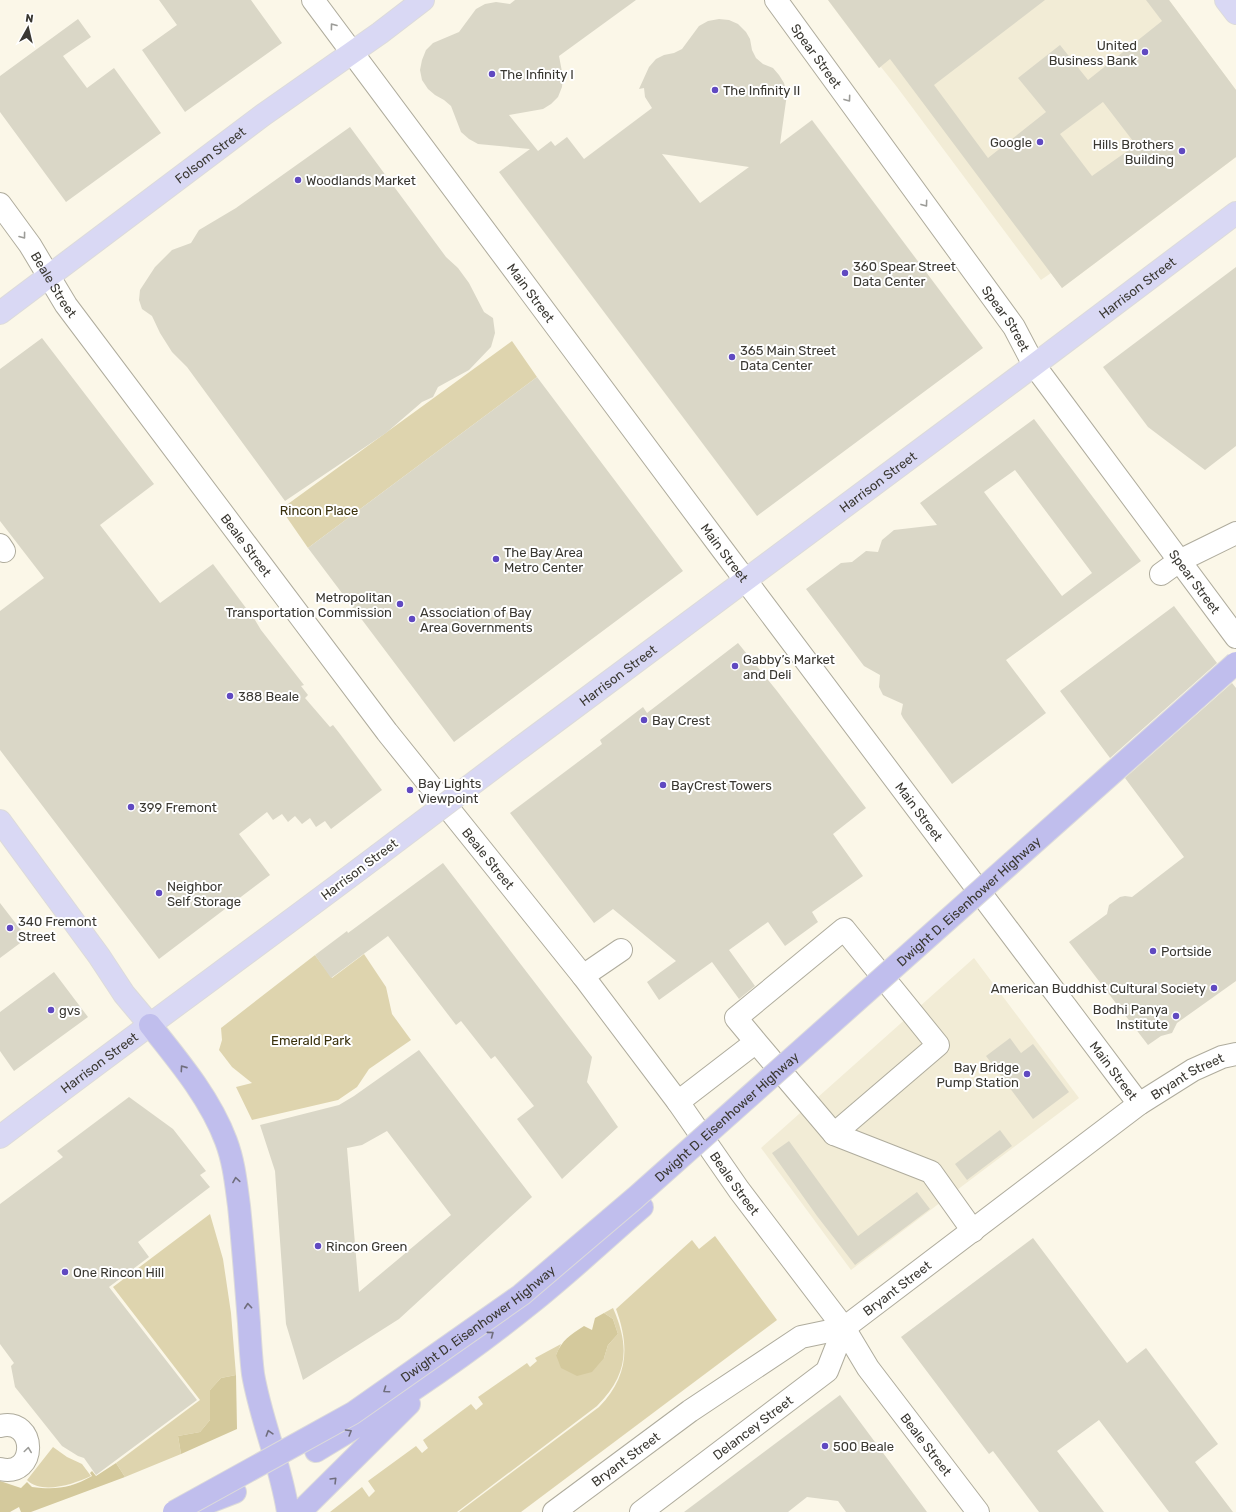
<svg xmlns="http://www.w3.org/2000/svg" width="1236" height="1512" font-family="Rubik,sans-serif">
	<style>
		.built { fill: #f2ecd6 }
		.green { fill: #ded4ae }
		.forest { fill: #d4c99c }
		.building { fill: #dad7c7; fill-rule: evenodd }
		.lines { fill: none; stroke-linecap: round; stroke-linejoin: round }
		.minor-casing { stroke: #afac9d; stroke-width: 24 }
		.major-casing { stroke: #dcdbda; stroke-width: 24 }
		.highway-casing { stroke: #dcdbda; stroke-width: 24 }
		.minor { stroke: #fff; stroke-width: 22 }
		.major { stroke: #d9d8f4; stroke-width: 22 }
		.highway { stroke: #c0beed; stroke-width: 22 }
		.major-bridge-casing { stroke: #dcdbda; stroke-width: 24; stroke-linecap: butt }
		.highway-bridge-casing { stroke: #dcdbda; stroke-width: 24; stroke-linecap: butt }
		.major-bridge { stroke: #d9d8f4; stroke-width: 22 }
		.highway-bridge { stroke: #c0beed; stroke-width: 22 }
		.oneway { stroke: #9c9c98 }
		.oneway2 { stroke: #706e7d }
		.poi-dot { fill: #6049c1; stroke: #fff; stroke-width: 1.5 }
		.labels { text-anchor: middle; stroke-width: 4; stroke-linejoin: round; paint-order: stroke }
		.poi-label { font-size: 13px; fill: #3a3832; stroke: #fff; text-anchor: start }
		.street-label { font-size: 13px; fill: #3a3832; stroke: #fff }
		.park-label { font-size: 13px; fill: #3a310c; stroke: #fff }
	</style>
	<rect width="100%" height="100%" fill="#fbf7e8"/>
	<path class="built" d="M828,0h341l67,90v67l-174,131 -11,-15 -10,7 -144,-193 -16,-20 -2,1z
		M974,958l105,140 -228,172 -90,-122z"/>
	<path class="green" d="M512,341l25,36 -229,171 -27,-39z
		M364,954l22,33 6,27 19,26 -42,29 -12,18 -19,13 -86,20 -16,-33 16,-4 -20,-16 -13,-17 3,-10 -1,-12 94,-73 17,23z
		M210,1214l13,45 8,54 5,62 -15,3 -11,12v30l-10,12 -22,4 3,18 -56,23 -9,-14 84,-63 -87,-113z
		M715,1236l62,84 -256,192h-62l140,-105c29,-30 31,-60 17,-98l76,-69 7,9z
		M613,1308c17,39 15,67 -16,98l-140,106h-127l32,-25 7,10 6,-6 -7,-10 48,-35 6,7 6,-5 -5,-8 48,-36 5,6 7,-6 -5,-7 49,-34 3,4 7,-6 -2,-3 26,-14 -5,11 48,3 4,-13 10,-11 -5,-15 -9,-6z
		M53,1447l14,10 15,7 9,12c-17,8 -49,19 -64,4z"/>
	<path class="forest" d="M604,1313l9,6 5,15 -10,11 -4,13 -12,14 -15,4 -16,-8 -5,-13c6,-15 14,-20 28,-29l8,4 3,-12z
		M236,1375l1,54 -56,25 -3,-18 22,-4 10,-12v-30l11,-12z
		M116,1463l9,14 -94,35h-10l-2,-5 -9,5h-10v-31l21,7 6,-6 5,5c24,3 39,1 60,-11l-2,-3 2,-2 4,5z"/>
	<path class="building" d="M159,0h92l31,43 -97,69 -43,-62 35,-25z
		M515,0h121l-77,56 4,21 -1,10 -4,10 -7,7 -8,5 -34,6 29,36 13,-10 4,5 12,-9 17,22 68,-51 -7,-11 -1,-9 -5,1 10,-22 7,-8 8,-4 10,-2 8,-4 17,-23 9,-5 11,-2 10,1 9,4 8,8 4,7 2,11 4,8 7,6 10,4 6,7 5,8 3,11 -7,50 32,-24 171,228 -226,168 -258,-344 31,-23 -52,-5 -9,-5 -8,-7 -10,-26 -7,-6 -9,-5 -7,-6 -6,-9 -2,-10 2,-10 4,-10 7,-7 26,-11 17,-23 9,-5 11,-2 14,2zM662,154l87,13 -49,36z
		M828,0h217l-111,85 54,73 58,-46 -28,-34 42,-33 28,35 74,-59 -16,-21h23l67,90v67l-174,131 -172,-229 -11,9zM1103,102l33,43 -44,31 -32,-42z
		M78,19l13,18 -28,19 24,32 27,-20 47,65 -95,69 -66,-90v-36z
		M350,127l96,130 12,11 11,15 15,29 9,6 2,15 -4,14 -22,23 -31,17 -5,10 -11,5 -36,31 -101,68 -98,-134 -15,-15 -12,-19 -8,-17 -10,-7 -3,-9 1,-10 15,-23 17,-17 19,-7 8,-13 37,-22z
		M1236,267v179l-31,24 -57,-43 -45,-60z
		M42,338l112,146 -54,41 60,78 53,-39 42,56 6,10 43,55 -3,1 7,9 -3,3 25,29 3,-2 7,9 42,56 -51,39 -6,-8 -9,6 -6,-9 -8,6 -7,-8 -7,6 -6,-8 -9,6 -6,-8 -28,22 31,41 -111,84 -159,-209v-139l44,-33 -44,-57v-152z
		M537,377l146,194 -229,171 -146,-194z
		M1034,419l107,142 -135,99 40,53 -94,71 -49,-66 -2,-4 2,-10 -20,-9 -4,-8 1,-12 -16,-9 -58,-77 35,-26 11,-1 14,-11 12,1 4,-12 12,-10 43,-5 -17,-22zM1015,470l77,103 -30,23 -78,-104z
		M1174,606l43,57 -107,95 -50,-67z
		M738,643l39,48 89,117 -33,26 30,42 -51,36 6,10 -33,24 -17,-24 -39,28 26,36 -16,13 -27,-37 -53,38 -12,-18 29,-21 -63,-52 -19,14 -84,-110 92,-69 -2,-4 43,-33 4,6z
		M1232,683l4,5v293l-59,42 -5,10 -11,3 -13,9 -79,-103 38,-28 2,-9 11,-8 5,-1 7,1 52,-40 -59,-79z
		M443,863l149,194 -5,25 31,45 -56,52 -45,-60 17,-13 -39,-50 -4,3 -30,-38 -5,4 -68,-89 -57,42 -16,-23 32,-24 1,2z
		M0,903l27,35 -27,20z
		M54,972l34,45 -74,54 -14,-20v-39z
		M1010,1038l11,15 12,-9 36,48 -36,27 -47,-63z
		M419,1050l113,147 -133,122 -96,61 -17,-56 -11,-153 -15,-46 79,-20 15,-9zM387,1131l64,84 -92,77 -12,-144 15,-3z
		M129,1097l44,32 33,42 -6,4 10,12 -72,55 11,15 -40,30 88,113 -101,75 -12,-17 -6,-2 -16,-10 -47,-59 -4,-21 3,-3 -14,-19v-140l63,-47 -6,-6z
		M1000,1130l12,16 -45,34 -12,-16z
		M789,1141l69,95 59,-44 13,17 -75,56 -38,-49 -45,-63z
		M1033,1238l94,125 19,-15 72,96 -23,18 38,50h-64l-70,-92 -42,31 47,61h-65l-46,-61 -4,3 -88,-117z
		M840,1395l87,117h-81l-8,-11 -31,-4 -19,15h-104z"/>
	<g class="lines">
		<defs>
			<g id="minor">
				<path id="s1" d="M313,0l406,545 420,559"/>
				<path id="s2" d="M776,0l238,327 20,38 202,272"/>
				<path id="s3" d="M0,204l30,41 36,60 321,427 196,244 95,126 61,88 105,138 24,40 110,144"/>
				<path d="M0,545l4,6"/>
				<path d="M1161,574l18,-13 57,-28"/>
				<path d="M583,976l38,-26"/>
				<path d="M678,1102l78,-60 -20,-24 108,-89 94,116 -104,89 -78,-92"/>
				<path d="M834,1134l97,38 42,59"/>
				<path d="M0,1426c37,-9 38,52 0,43"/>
				<path id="s4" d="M554,1512l136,-101 111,-74 43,-9 295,-224 54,-34 29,-13 14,-3"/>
				<path id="s5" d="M641,1512l186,-141 17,-43"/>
			</g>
			<g id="major">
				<path d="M1226,0l10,13"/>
				<path id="s6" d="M0,313l263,-198 117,-82 43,-33"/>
				<path id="s7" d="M520,748l497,-370 219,-165"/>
				<path d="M0,821l99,135 25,38 26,31"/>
				<path id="s8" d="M0,1137c125,-95 252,-187 377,-281"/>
			</g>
			<path id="highway" d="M150,1025c28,35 60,73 76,116 8,21 10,43 13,65 4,39 7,78 10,117 1,17 2,35 4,51 8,47 28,91 35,138
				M316,1451c74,-44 147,-93 214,-147 39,-31 75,-65 112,-97
				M199,1506l36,-14
				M300,1512l109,-108"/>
		</defs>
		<use href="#minor" class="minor-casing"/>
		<use href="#major" class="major-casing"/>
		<use href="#highway" class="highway-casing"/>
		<use href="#minor" class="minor"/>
		<use href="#major" class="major"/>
		<use href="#highway" class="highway"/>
		<defs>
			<path id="major-bridge" d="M377,856l143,-108"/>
			<g id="highway-bridge">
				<path id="s9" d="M174,1512l179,-99 168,-118 114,-97 601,-535"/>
			</g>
		</defs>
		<use href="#major-bridge" class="major-bridge-casing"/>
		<use href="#highway-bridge" class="highway-bridge-casing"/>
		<use href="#major-bridge" class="major-bridge"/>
		<use href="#highway-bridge" class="highway-bridge"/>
	</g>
	<defs><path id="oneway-chevron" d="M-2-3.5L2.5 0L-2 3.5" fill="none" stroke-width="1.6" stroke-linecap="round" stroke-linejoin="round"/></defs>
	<g class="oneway">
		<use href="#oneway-chevron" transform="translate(333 26) rotate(-127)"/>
		<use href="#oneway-chevron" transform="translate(848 99) rotate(54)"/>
		<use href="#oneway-chevron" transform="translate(925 204) rotate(54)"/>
		<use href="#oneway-chevron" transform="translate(23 236) rotate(53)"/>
		<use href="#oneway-chevron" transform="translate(28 1450) rotate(-82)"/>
	</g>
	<g class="oneway2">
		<use href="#oneway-chevron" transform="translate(183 1068) rotate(-125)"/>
		<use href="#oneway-chevron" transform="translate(236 1180) rotate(-99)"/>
		<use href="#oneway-chevron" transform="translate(248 1306) rotate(-95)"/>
		<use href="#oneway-chevron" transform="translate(491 1334) rotate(-37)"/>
		<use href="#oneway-chevron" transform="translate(386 1390) rotate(145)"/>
		<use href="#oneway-chevron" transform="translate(349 1432) rotate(-31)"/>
		<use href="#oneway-chevron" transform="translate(269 1433) rotate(-107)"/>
		<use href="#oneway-chevron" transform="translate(334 1480) rotate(-45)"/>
	</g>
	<g class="poi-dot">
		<circle cx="1145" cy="52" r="4"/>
		<circle cx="492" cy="74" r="4"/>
		<circle cx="715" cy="90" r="4"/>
		<circle cx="1040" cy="142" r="4"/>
		<circle cx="1182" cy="151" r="4"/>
		<circle cx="298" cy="180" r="4"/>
		<circle cx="845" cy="273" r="4"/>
		<circle cx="732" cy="357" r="4"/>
		<circle cx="496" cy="559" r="4"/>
		<circle cx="400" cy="604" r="4"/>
		<circle cx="412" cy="619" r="4"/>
		<circle cx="735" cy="666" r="4"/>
		<circle cx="230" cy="696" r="4"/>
		<circle cx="644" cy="720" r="4"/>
		<circle cx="663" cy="785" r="4"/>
		<circle cx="410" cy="790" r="4"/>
		<circle cx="131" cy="807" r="4"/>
		<circle cx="159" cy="893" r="4"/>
		<circle cx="10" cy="928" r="4"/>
		<circle cx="1153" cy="951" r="4"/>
		<circle cx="1214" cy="988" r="4"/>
		<circle cx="51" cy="1010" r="4"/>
		<circle cx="1176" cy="1016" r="4"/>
		<circle cx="1027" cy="1074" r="4"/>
		<circle cx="318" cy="1246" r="4"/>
		<circle cx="65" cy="1272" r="4"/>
		<circle cx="825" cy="1446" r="4"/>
	</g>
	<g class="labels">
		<g class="poi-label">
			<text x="1137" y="50" text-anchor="end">United<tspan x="1137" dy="15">Business Bank</tspan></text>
			<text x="500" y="79">The Infinity I</text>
			<text x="723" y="95">The Infinity II</text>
			<text x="1032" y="147" text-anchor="end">Google</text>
			<text x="1174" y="149" text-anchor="end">Hills Brothers<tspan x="1174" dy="15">Building</tspan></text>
			<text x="306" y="185">Woodlands Market</text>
			<text x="853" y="271">360 Spear Street<tspan x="853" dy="15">Data Center</tspan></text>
			<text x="740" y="355">365 Main Street<tspan x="740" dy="15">Data Center</tspan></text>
			<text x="504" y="557">The Bay Area<tspan x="504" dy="15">Metro Center</tspan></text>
			<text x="392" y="602" text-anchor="end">Metropolitan<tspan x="392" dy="15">Transportation Commission</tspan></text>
			<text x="420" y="617">Association of Bay<tspan x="420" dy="15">Area Governments</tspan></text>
			<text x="743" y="664">Gabby’s Market<tspan x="743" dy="15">and Deli</tspan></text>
			<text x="238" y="701">388 Beale</text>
			<text x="652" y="725">Bay Crest</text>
			<text x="418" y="788">Bay Lights<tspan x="418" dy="15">Viewpoint</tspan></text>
			<text x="671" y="790">BayCrest Towers</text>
			<text x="139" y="812">399 Fremont</text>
			<text x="167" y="891">Neighbor<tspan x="167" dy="15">Self Storage</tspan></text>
			<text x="18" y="926">340 Fremont<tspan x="18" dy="15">Street</tspan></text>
			<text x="1161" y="956">Portside</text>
			<text x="1206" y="993" text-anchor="end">American Buddhist Cultural Society</text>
			<text x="1168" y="1014" text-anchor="end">Bodhi Panya<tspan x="1168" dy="15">Institute</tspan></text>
			<text x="59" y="1015">gvs</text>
			<text x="1019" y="1072" text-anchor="end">Bay Bridge<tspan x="1019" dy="15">Pump Station</tspan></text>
			<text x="326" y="1251">Rincon Green</text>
			<text x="73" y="1277">One Rincon Hill</text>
			<text x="833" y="1451">500 Beale</text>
		</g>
		<g class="street-label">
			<text dy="5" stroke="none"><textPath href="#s2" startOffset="69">Spear Street</textPath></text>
			<text dy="5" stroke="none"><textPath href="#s6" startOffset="263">Folsom Street</textPath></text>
			<text dy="5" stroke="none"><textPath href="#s3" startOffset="97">Beale Street</textPath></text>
			<text dy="5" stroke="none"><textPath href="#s7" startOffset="770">Harrison Street</textPath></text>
			<text dy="5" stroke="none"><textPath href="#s1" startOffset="365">Main Street</textPath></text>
			<text dy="5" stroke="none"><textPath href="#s2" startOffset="393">Spear Street</textPath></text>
			<text dy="5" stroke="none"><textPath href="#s7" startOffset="446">Harrison Street</textPath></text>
			<text dy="5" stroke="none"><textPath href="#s3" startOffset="421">Beale Street</textPath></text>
			<text dy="5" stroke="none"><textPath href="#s1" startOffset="689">Main Street</textPath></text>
			<text dy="5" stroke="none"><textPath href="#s2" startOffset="717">Spear Street</textPath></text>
			<text dy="5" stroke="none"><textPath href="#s7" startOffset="122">Harrison Street</textPath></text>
			<text dy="5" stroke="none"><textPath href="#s1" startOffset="1013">Main Street</textPath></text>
			<text dy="5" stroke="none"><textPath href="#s3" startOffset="817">Beale Street</textPath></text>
			<text transform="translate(359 869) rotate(-37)" y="5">Harrison Street</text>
			<text dy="5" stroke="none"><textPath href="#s9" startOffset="1006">Dwight D. Eisenhower Highway</textPath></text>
			<text dy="5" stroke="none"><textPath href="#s8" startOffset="124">Harrison Street</textPath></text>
			<text dy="5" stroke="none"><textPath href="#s1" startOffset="1337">Main Street</textPath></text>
			<text dy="5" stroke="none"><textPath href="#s4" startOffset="773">Bryant Street</textPath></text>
			<text dy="5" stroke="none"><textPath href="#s9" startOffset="682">Dwight D. Eisenhower Highway</textPath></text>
			<text dy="5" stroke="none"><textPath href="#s3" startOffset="1225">Beale Street</textPath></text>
			<text dy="5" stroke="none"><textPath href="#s4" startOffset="413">Bryant Street</textPath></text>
			<text dy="5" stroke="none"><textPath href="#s9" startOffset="358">Dwight D. Eisenhower Highway</textPath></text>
			<text dy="5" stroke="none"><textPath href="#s5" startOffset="140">Delancey Street</textPath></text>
			<text dy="5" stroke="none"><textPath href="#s3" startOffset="1549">Beale Street</textPath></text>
			<text dy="5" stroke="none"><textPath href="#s4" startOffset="89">Bryant Street</textPath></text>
		</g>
		<g class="park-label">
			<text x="319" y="515">Rincon Place</text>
			<text x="311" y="1045">Emerald Park</text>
		</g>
	</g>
	<g transform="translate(28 28) rotate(8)" stroke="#ffffff" stroke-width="3" paint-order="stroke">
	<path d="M0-3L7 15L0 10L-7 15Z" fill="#3a3832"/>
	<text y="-6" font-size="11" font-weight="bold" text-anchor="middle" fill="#3a3832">N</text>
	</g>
</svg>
